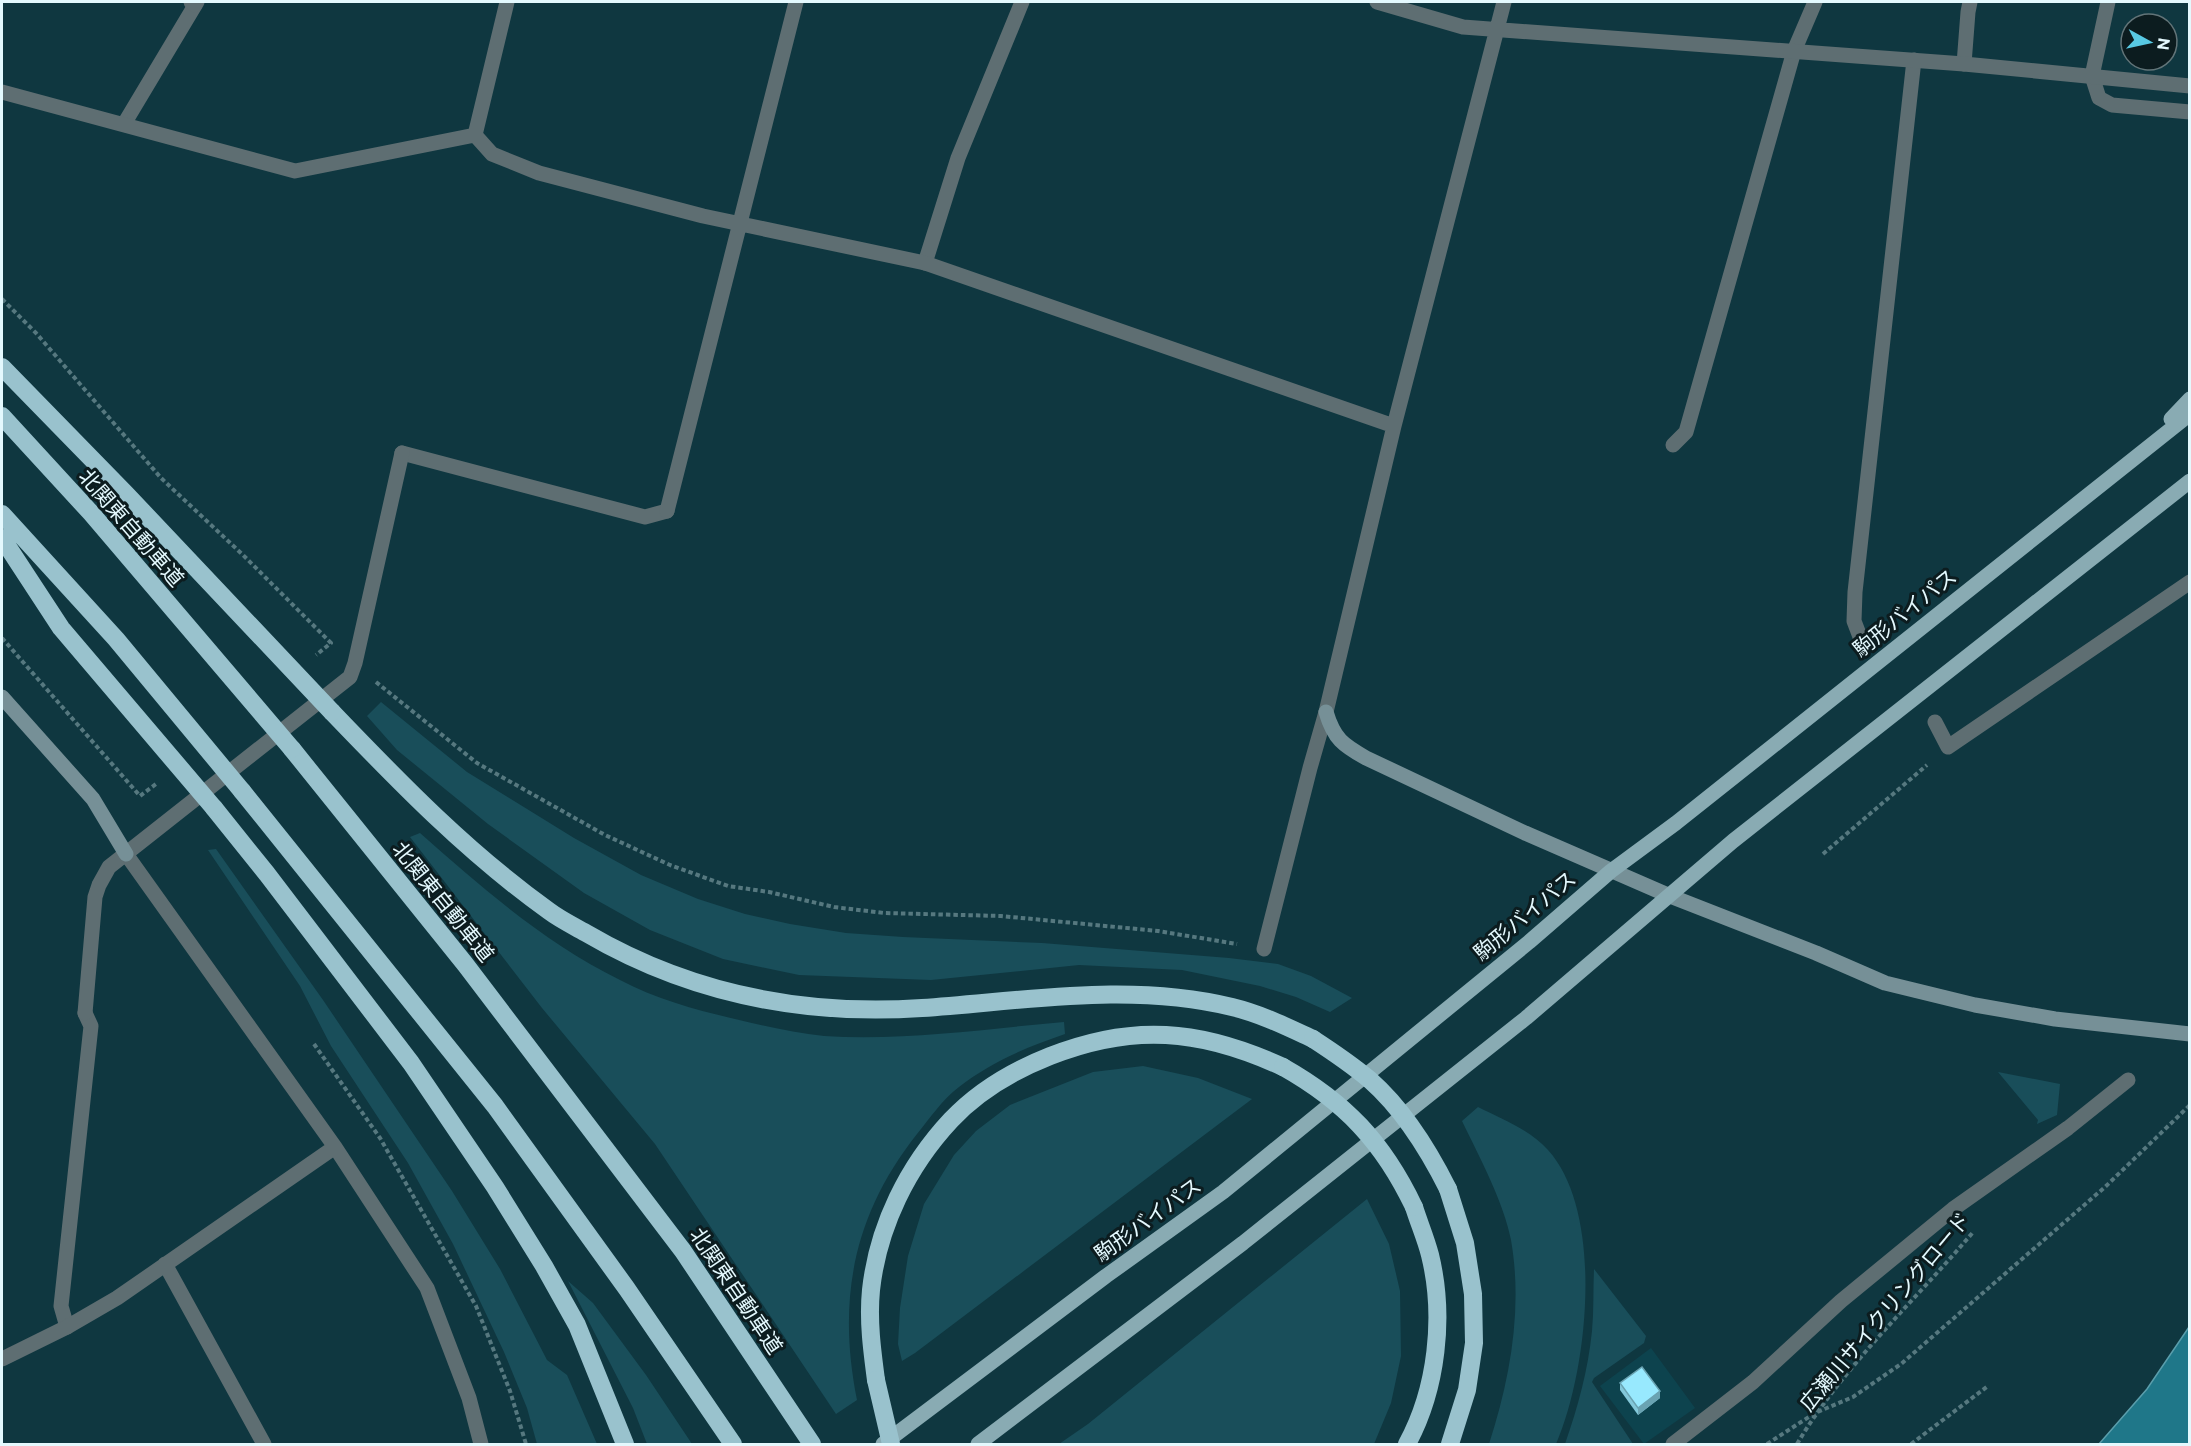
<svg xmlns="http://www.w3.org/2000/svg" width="2191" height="1446" font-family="Commissioner,'Noto Sans JP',sans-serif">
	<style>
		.built { fill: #0d434e }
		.green { fill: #194e5a }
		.water { fill: #1f7789; stroke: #5a9eac; stroke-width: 1.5 }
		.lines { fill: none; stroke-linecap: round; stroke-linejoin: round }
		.path { stroke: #56787f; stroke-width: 4; stroke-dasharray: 4.5 3; stroke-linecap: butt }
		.lane { stroke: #5e6e72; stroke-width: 15 }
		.street { stroke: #5e6e72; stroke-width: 15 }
		.secondary { stroke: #769097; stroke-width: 15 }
		.primary { stroke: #89abb3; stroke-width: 15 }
		.highway { stroke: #99c2cd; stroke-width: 18 }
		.highway-bridge { stroke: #99c2cd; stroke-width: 18 }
		.wall { fill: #83c8da }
		.shaded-wall { fill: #6aa3b2 }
		.building { fill: #98e9fe; stroke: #6aa3b2; stroke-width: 1.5 }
		.labels { text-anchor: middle; stroke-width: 6; stroke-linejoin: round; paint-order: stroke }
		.street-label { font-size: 21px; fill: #e4f9fe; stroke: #0c1c1f }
	</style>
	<rect width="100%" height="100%" fill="#0f3740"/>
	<path class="built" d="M1651,1348l44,60 -51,36 -44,-58z"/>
	<path class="green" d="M381,702l86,70 107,66 67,37 57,24 47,15 45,10 56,9 57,4 139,6 187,15 49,6 33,12 41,22 -22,14 -34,-15 -36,-11 -78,-16 -103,-5 -148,15 -132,-5 -76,-16 -73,-29 -66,-37 -96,-69 -91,-74 -30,-34z
		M420,833c62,55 125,110 200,147 36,19 76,30 115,39 30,7 59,14 89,17 80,5 160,-7 240,-14l1,12c-38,13 -74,28 -106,53 -17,13 -29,31 -42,47 -64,81 -80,166 -60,266l-21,14 -181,-270 -113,-136 -132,-171z
		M216,849l107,151 129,191 48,78 47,91 20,15 30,69h-60l-10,-36 -23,-56 -51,-108 -45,-81 -77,-117 -31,-60 -92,-136z
		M1143,1066l55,12 54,21 -337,254 -13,8 -4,-17 2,-36 8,-52 16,-52 30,-49 22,-24 34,-26 83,-33z
		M1998,1072l62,12 -3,31 -20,9 1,-4z
		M1478,1107c24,12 52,23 70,43 57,63 40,221 8,294h-67c21,-65 34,-135 22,-204 -7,-37 -32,-84 -49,-119z
		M1367,1199l22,45 11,47 1,65 -10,47 -17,41h-315l29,-20z
		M1594,1269l52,67 -2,7 -50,35 -2,4 41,62h-68c13,-37 23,-74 27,-113 2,-21 1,-41 2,-62z
		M568,1281l25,22 53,72 46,69h-45l-14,-36z"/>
	<path class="water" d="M2189,1327v117h-90l48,-55z"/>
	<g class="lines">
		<path class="path" d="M2,299l34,34 125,145 82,77 88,88 -15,12
			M2,638l138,158 16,-12
			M376,682l101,81 128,72 65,30 58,21 41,6 65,15 50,6 117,3 157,15 79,13
			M1823,854l104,-89
			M314,1044l66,94 96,168 34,85 16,53
			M1767,1444l48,-31 38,-16 48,-33 204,-177 85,-82
			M1797,1444c47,-79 118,-143 177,-213
			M1911,1444l77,-58"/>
		<path class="lane" d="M1964,64l4,-52 2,-10
			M2092,76l7,22 13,7 78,7
			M124,124l73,-122
			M925,263l33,-105 64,-156
			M1673,445l13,-13 108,-381 21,-49
			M402,453l243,64 22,-6
			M1862,642l-8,-21 1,-29 59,-532
			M1935,722l13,25 242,-165
			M1264,949l46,-181 16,-56
			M67,1327l-6,-21 30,-280 -6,-13
			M1673,1444l80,-62 88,-81 112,-92 115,-81 60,-48"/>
		<path class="street" d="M191,2l4,3
			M1377,2l86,25 501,37 226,22
			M2092,76l16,-74
			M2,92l293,79 180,-36
			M475,135l17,19 47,19 164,43 222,47 469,163
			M475,135l32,-133
			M667,511l129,-509
			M1326,712l68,-286 110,-424
			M126,854l209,293 92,141 42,110 12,46
			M85,1013l10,-116 4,-12 10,-18 241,-190 5,-14 47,-210
			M165,1264l99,180
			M2,1359l65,-32 50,-29 218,-151"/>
		<path class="secondary" d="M2,697l91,102 33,55
			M1326,712c8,27 17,33 40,46l159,75 145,63 146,57 69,30 90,22 80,14 135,15"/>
		<path class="primary" d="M2171,419l19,-20
			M883,1444l223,-168 117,-84 306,-250 82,-71 65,-48 514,-409
			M978,1444l265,-201 283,-225 207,-177 457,-360"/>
		<path class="highway" d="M332,712c69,72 136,141 217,199 12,9 25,15 37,22 104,61 217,83 336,75 103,-7 208,-26 310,-1 29,7 55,20 81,32
			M292,749l173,215 218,287 129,193
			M242,791l253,315 132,183 106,155
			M214,808l53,66 144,189 84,124 49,79 33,59 48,119
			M1448,1189l17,54 8,51 1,49 -7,47 -17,54
			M876,1380c-4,-30 -8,-60 -5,-90 7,-64 37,-124 80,-170 50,-53 142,-89 215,-85 41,2 80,15 117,32
			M1407,1444c30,-55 38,-128 23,-189 -4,-16 -11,-32 -16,-48"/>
		<path class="highway-bridge" d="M2,367l124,127 206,218
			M2,416l89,97 201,236
			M2,514l114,125 126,152
			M2,538l59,90 153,180
			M1313,1039c20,13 39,26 57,41 34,30 58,69 78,109
			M1283,1067c62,35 100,75 131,140
			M876,1380l15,64"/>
	</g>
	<path class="wall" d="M1620,1383l40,15 -22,17 -18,-25z"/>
	<path class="shaded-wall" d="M1660,1391v7l-22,17v-7z"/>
	<path class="building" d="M1642,1367l18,24 -22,17 -18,-25z"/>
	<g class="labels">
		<g class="street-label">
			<text transform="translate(131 528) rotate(49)" y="7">北関東自動車道</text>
			<text transform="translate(1905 613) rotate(-39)" y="7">駒形バイパス</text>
			<text transform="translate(443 902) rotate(51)" y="7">北関東自動車道</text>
			<text transform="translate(1525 916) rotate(-40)" y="7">駒形バイパス</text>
			<text transform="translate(1148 1220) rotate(-36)" y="7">駒形バイパス</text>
			<text transform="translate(736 1291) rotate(56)" y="7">北関東自動車道</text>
			<text transform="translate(1885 1312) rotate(-50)" y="7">広瀬川サイクリングロード</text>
		</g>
	</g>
	<rect width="2191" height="1446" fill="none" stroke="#e4f9fe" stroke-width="6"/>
	<g transform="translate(2149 42) rotate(98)"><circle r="28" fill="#0c1c1f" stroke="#627478" stroke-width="1.5"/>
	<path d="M0-4.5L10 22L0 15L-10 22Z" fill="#58c9e3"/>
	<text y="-9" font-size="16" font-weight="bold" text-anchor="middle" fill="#e4f9fe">N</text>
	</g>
</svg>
